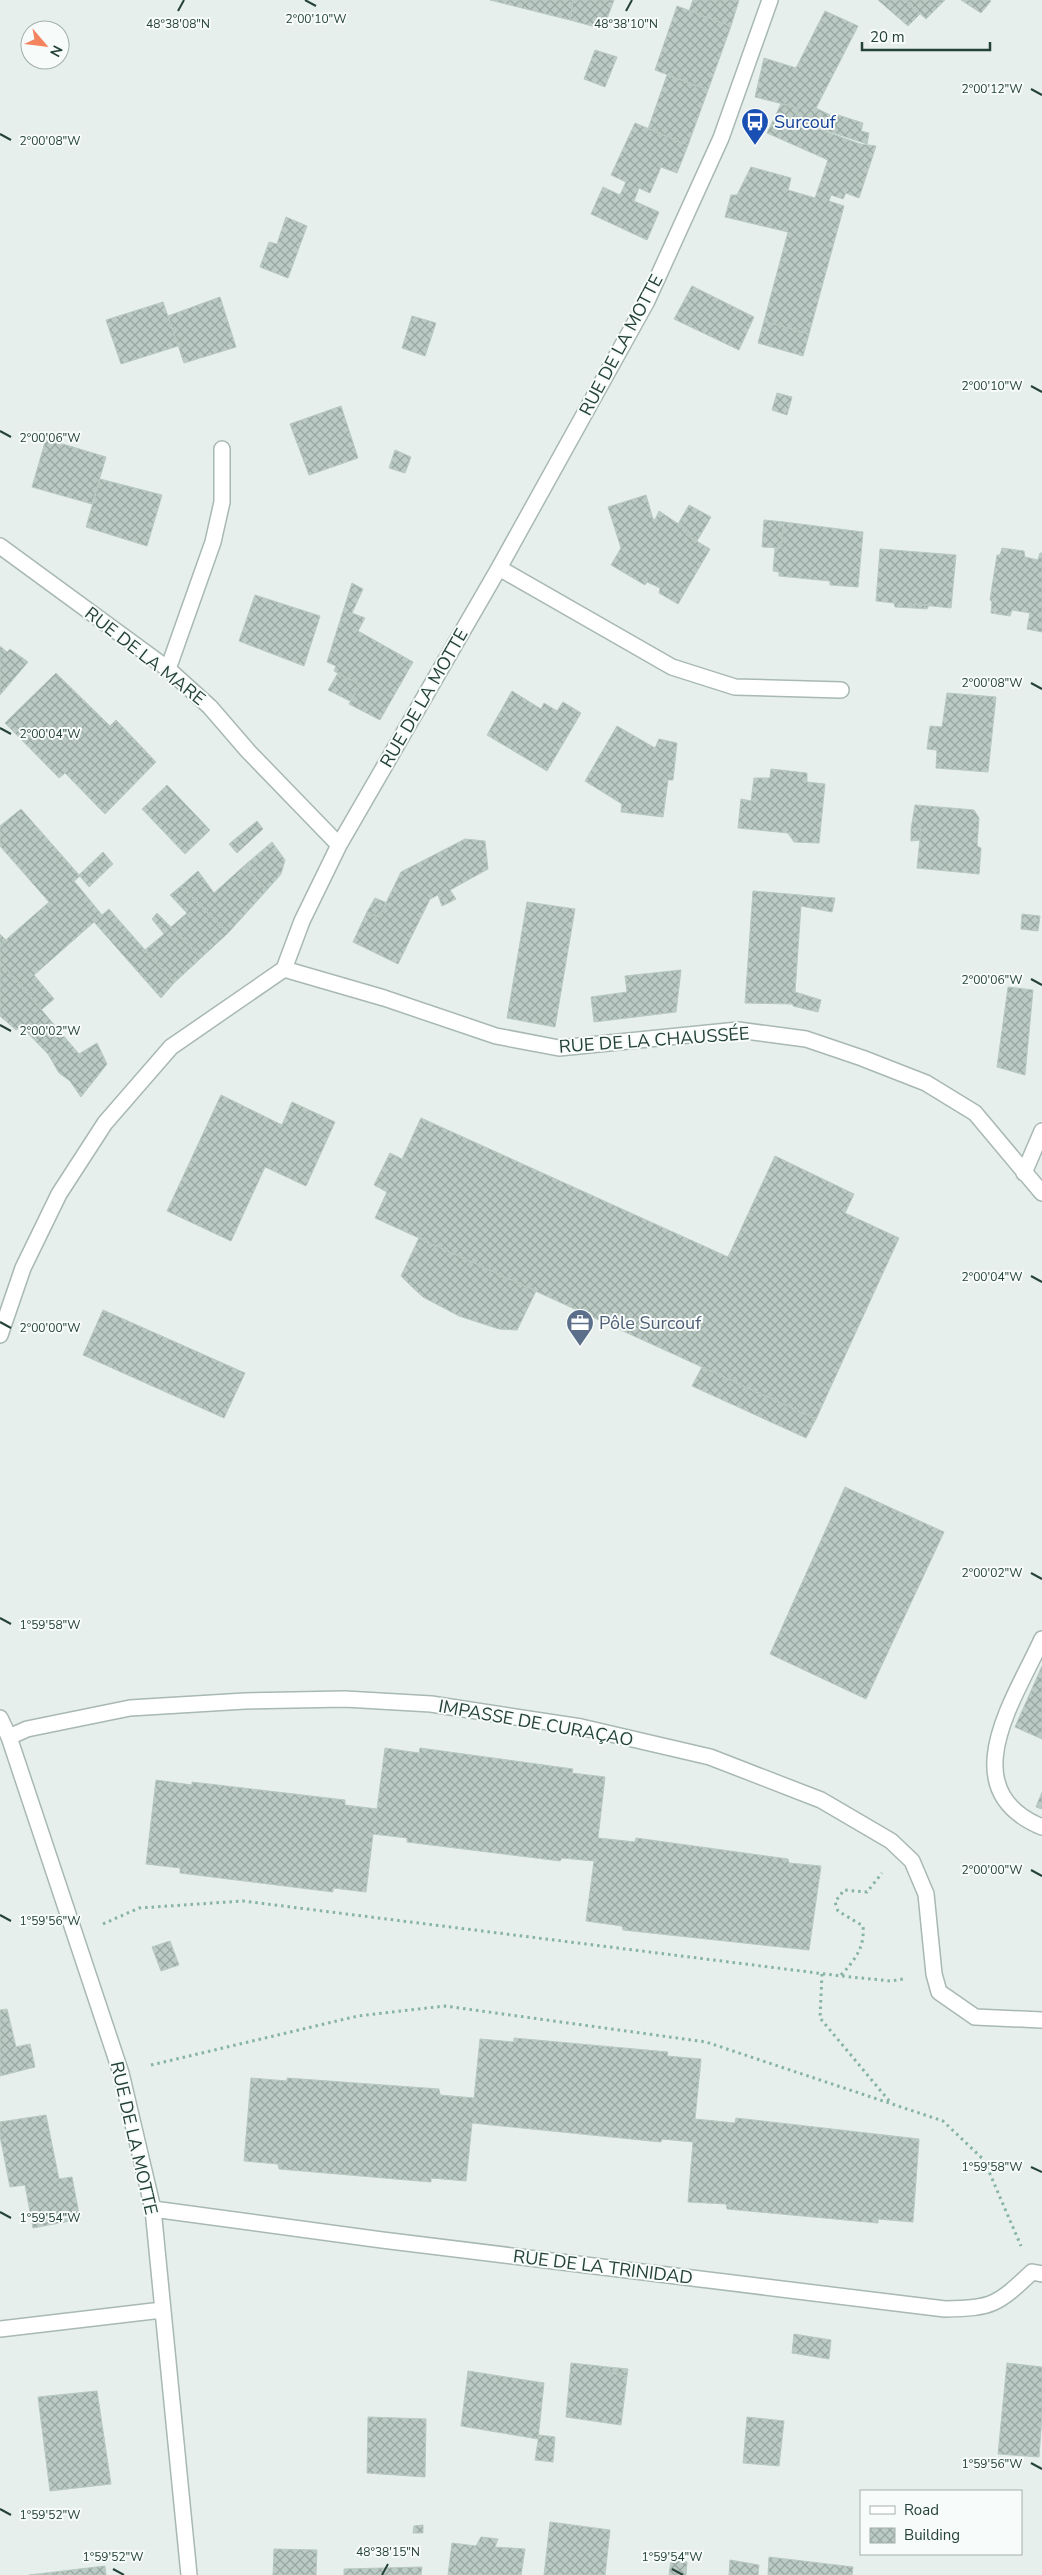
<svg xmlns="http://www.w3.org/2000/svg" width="1042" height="2575" font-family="'Nunito Sans',sans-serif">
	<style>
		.building { fill: url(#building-cross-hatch); stroke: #b8c9c2 }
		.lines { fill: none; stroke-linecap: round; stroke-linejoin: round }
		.minor-casing { stroke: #a8b8b2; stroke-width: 18 }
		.path { stroke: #86b3a5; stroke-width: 3; stroke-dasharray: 2.5 4; stroke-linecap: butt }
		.minor { stroke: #fff; stroke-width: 15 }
		.ticks { fill: none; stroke: #24423a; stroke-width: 2 }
		.labels { text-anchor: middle; stroke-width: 4; stroke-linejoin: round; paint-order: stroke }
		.transit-label { font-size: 18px; fill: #164399; stroke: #f7fbf9; text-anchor: start }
		.street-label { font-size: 18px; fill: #24423a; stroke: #f7fbf9 }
		.service-label { font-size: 18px; fill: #4e5e75; stroke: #f7fbf9; text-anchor: start }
		.ticks-label { font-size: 12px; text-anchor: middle; fill: #24423a; stroke: #f7fbf9; stroke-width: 4; stroke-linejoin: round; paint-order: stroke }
	</style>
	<defs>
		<pattern id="building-cross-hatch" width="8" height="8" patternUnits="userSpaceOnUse" patternTransform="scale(1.25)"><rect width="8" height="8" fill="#bbcac4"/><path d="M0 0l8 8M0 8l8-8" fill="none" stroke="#98a6a0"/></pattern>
	</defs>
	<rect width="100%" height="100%" fill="#e6efeb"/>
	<path class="building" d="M490,0h83l-3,20z
		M573,0h41l-11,29 -33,-9z
		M693,0h46l-8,26 -42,-15z
		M878,0h27l15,14 -12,12z
		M905,0h40l-19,19z
		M961,0h28l2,1 -10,12z
		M677,6l54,20 -23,64 -53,-20z
		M825,11l33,15 -42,82 20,10 2,-3 25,8 -2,8 8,2 -2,11 -73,-24 5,-12 -44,-11 9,-39 32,10z
		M595,50l22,7 -12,30 -21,-8z
		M667,75l41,15 -20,55 -40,-16z
		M781,104l18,4 -5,12 66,24 16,2 -17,52 -13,-5 -3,6 -12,-4 -2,6 15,5 -35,128 -45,-13 24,-89 -63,-15 6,-22h6l14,-28 40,11 -3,12 27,8 13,-38 -61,-27z
		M635,123l53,22 -11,28 -16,-6 -11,26 -11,-5 -5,13 25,11 -12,28 -56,-26 12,-27 17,8 6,-13 -15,-7z
		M286,217l21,9 -19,52 -28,-11 9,-25 8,2z
		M692,286l62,31 -15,33 -65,-31z
		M220,297l16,50 -52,16 -16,-47z
		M163,302l15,44 -57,18 -15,-44z
		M412,316l24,7 -11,33 -23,-8z
		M764,321l45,13 -6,22 -45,-13z
		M777,393l15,4 -5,18 -15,-5z
		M341,406l17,52 -49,17 -19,-51z
		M46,439l60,18 -14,47 -60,-17z
		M395,450l16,7 -6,16 -16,-5z
		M100,479l62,16 -15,51 -61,-19z
		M646,495l7,24 2,1 4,-9 30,20 -3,4 24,14 -32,55 -19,-11 1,-5 -13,-6 -2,3 -34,-20 10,-17 -13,-41z
		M689,505l22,12 -14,24 -11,-6 3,-4 -11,-7z
		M764,520l20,2 -3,26 -19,-1z
		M784,522l79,10 -5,55 -28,-2v-4l-51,-5v-4l-6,-1 2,-23h6z
		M1002,548l22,3 1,6 13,3 2,-7h2v79l-15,-3 3,-16 -18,-3 -2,6 -19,-3 1,-11 -2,-2 7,-45h3z
		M880,549l76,6 -5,53 -37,-4v4l-19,-1 -1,-4 -18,-2z
		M352,583l11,6 -11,24 13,5 -7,13 55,31 -33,58 -31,-16 11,-19 -26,-14 2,-5 -9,-4z
		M255,595l65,21 -16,50 -65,-25z
		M914,604l15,1 -2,4 -13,-1z
		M0,646l7,6 3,-3 18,13 -28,33z
		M56,673l54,53 6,-6 40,42 -51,52 -40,-41 -6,5 -54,-55z
		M338,673l22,12 -10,16 -22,-11z
		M512,691l29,18 3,-6 13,8 6,-9 18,11 -34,58 -60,-36z
		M947,693l49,4 -8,75 -52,-4 1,-18 -10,-1 3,-23 12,1z
		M617,726l38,22 4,-9 18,4 -4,37h-5l-5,37 -42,-5 1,-8 -37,-23z
		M771,769l36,4v9l18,2 -6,59 -25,-1 -6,-9 -50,-5 3,-29 10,2 3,-23h16z
		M167,785l43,45 -25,24 -43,-45z
		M915,805l59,5 5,8 -2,28 4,2 -2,26 -62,-6 4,-39h-10z
		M21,809l59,67 -6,5 28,34 7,-6 65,74 -13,15 -67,-76 -60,53 20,24 -13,11 -41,-49v-16l49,-43 -49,-56v-20z
		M257,821l6,8 -26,24 -8,-9z
		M911,829h10l-1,11 -9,1z
		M465,839l20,2 3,28 -38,21 6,9 -14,7 -4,-11 -8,4 -32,65 -45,-22 14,-30 12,5 22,-45z
		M272,842l13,18 -4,14 -14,16 -22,-25z
		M103,852l10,12 -24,23 -10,-12z
		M245,865l22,25 -39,43 -47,-47 17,-15 16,22z
		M181,886l47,47 -27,25 -30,-31 16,-14 -17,-18z
		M753,891l82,7 -3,14 -31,-6 -6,86 26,8 -3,12 -25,-6v-2l-48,-1z
		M375,898l12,5 -8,14 -12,-5z
		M527,902l48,7 -20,118 -48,-9z
		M157,913l44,45 -27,25 -29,-33 19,-16 -12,-15z
		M1022,914l18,2 -2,15 -17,-2z
		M0,934l6,6 -6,5z
		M0,961l79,93 18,-11 10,21 -26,33 -11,-16 -11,-8 -11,-19 -27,-28 -5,4 -16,-14z
		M681,970l-5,42 -82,10 -3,-25 36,-5 -2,-16z
		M1008,987l25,3 -8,85 -28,-8z
		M221,1095l61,30 10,-23 43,20 -29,64 -41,-19 -34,74 -64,-30z
		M421,1118l307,139 47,-101 79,38 -9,19 54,25 -83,181 -441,-201 12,-26 -13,-7 16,-32 12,6z
		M419,1238l117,53 -19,39 -18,-1 -40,-13 -36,-19 -12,-11 -10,-10z
		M103,1310l142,63 -21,45 -141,-63z
		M702,1367l114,52 -10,19 -114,-52z
		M845,1487l99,45 -78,167 -96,-45z
		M1042,1666v73l-27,-12z
		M385,1748l34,5 1,-5 153,21 -1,4 33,4 -7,61 37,4 1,-4 152,21 1,4 32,3 -12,84 -186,-20 -1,-4 -36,-5 8,-60 -32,-3 -2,3 -153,-19v-4l-34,-4 -7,58 -33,-4v4l-153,-19v-5l-34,-4 10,-84 36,5v-3l153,18v5l32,4z
		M1042,1792v17l-6,-2z
		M170,1941l9,24 -18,6 -9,-24z
		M7,2009l9,38 14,-3 5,23 -35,9v-66z
		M514,2038l154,14 -1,4 34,3 -6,60 40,4 1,-5 183,21 -6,83 -35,-3v4l-151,-14 -1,-5 -38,-2 5,-60 -31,-3 -1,3 -189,-19 -6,58 -35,-3v4l-152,-13 -1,-5 -34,-3 7,-83 36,3v-3l152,11 1,6 34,3 6,-59 34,3z
		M46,2115l13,64 13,-2 8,42 -47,9 -8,-43 -15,2 -10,-51v-14z
		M794,2334l37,6 -2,19 -37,-6z
		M571,2363l37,4 3,6 16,3 -6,49 -55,-8z
		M1007,2363l35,4v49l-3,41 -41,-3z
		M608,2367l20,2 -1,7 -16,-3z
		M468,2371l76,12 -6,56 -77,-13z
		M97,2391l14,93 -61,7 -12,-94z
		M368,2417l58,2 -1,58 -58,-4z
		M747,2417l37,4 -5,45 -36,-3z
		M539,2435l16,2 -2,25 -18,-2z
		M550,2522l60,8 -5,45h-61z
		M423,2525v8h-10l1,-7z
		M481,2537l17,2 -3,8 30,2 -4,26h-73l4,-32 24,3z
		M274,2549l43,1 -1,25h-43z
		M769,2557l84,10 -1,8h-84z
		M671,2560l16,2 -1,13h-17z
		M730,2560l29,5 -1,10h-29z
		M105,2566l1,9h-77z
		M422,2567l-1,8h-77v-6z"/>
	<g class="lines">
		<defs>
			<path id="minor" d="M0,546l168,123 42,38 38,44 91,94
				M499,568l173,99 63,20 106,3
				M168,669l45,-127 9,-40v-53
				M284,969l100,29 112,38 63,12 179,-18 68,9 56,19 64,25 49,30 67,80
				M1024,1173l18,-42
				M0,1335l23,-67 36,-74 46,-71 66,-76 113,-78 18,-48 37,-76 160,-277 148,-267 74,-163 49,-138
				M1042,1639c-27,60 -91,150 0,188
				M0,1718l9,19 112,336 32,136 36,366
				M9,1737l18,-8 103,-21 115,-7 100,-2 86,5 150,23 129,30 111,43 70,41 21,20 14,33 8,80 5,18 36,25 67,3
				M153,2209l229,31 563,69c48,-1 52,-4 87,-37l10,2
				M0,2329l162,-19"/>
		</defs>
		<use href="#minor" class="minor-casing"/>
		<path class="path" d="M103,1924l36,-16 104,-7 598,75 50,5 12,-2
			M822,1974l-2,44 70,84
			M841,1975c14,-15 24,-28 22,-49l-25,-15 -3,-9 9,-12 23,2 15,-19
			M151,2065l207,-49 87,-10 261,36 237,79 41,39 37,86"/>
		<use href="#minor" class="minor"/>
	</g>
	<path class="ticks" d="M305,0l11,6M178,11l6,-11M626,11l6,-11M1031,89l11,6M0,134l11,6M1031,386l11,6M0,431l11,6M1031,683l11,6M0,728l11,6M1031,979l11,6M0,1025l11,6M1031,1276l11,6M0,1322l11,6M1031,1573l11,6M0,1618l11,6M1031,1870l11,6M0,1915l11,6M1031,2167l11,5M0,2212l11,6M1031,2463l11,6M0,2509l11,6M113,2569l11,6M672,2569l11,6M382,2575l6,-11"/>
	<defs>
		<symbol id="bus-pin" viewBox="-11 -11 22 30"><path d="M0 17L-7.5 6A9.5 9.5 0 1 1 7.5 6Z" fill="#1a4fb4" stroke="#f7fbf9"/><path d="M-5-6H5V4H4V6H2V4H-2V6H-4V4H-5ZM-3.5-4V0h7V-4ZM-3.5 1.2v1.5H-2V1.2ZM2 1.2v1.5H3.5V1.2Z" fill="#fff"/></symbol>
		<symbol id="office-pin" viewBox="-11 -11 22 30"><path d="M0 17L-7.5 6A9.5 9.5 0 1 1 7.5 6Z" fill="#5c6f8a" stroke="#f7fbf9"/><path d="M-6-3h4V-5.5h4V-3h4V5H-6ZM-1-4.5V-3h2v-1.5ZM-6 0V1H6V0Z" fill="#fff"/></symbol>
	</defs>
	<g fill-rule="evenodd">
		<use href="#bus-pin" x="739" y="106" width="32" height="43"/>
		<use href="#office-pin" x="564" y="1307" width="32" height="43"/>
	</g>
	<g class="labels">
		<g class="transit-label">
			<text x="774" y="128">Surcouf</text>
		</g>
		<g class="street-label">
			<text transform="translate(621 345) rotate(-62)" y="6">RUE DE LA MOTTE</text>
			<text transform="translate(145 656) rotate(38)" y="6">RUE DE LA MARE</text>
			<text transform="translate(424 698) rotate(-60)" y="6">RUE DE LA MOTTE</text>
			<text transform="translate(654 1040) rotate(-4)" y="6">RUE DE LA CHAUSSÉE</text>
			<text transform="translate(536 1723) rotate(10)" y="6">IMPASSE DE CURAÇAO</text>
			<text transform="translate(134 2138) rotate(77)" y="6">RUE DE LA MOTTE</text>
			<text transform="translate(603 2267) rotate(7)" y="6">RUE DE LA TRINIDAD</text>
		</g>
		<g class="service-label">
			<text x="599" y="1329">Pôle Surcouf</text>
		</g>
	</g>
	<g class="ticks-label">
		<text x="316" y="23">2°00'10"W</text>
		<text x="178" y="28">48°38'08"N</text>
		<text x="626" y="28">48°38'10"N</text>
		<text x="992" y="93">2°00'12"W</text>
		<text x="50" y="145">2°00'08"W</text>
		<text x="992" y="390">2°00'10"W</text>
		<text x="50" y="442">2°00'06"W</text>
		<text x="992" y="687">2°00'08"W</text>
		<text x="50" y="738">2°00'04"W</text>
		<text x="992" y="984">2°00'06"W</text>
		<text x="50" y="1035">2°00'02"W</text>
		<text x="992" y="1281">2°00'04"W</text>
		<text x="50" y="1332">2°00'00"W</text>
		<text x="992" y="1577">2°00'02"W</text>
		<text x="50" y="1629">1°59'58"W</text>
		<text x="992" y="1874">2°00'00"W</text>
		<text x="50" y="1925">1°59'56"W</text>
		<text x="992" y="2171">1°59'58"W</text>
		<text x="50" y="2222">1°59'54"W</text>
		<text x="992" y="2468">1°59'56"W</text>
		<text x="50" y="2519">1°59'52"W</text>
		<text x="388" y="2556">48°38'15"N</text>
		<text x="113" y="2561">1°59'52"W</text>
		<text x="672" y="2561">1°59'54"W</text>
	</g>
	<rect x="860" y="2490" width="162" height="65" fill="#f7fbf9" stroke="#a3b1ad"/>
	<rect x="870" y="2506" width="25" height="8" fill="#ffffff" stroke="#a3b1ad"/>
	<text x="904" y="2515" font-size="15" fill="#24423a">Road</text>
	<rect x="870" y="2528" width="25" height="15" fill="url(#building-cross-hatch)" stroke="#a3b1ad"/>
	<text x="904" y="2540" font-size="15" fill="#24423a">Building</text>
	<g transform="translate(45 45) rotate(118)"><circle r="24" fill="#f7fbf9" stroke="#a3b1ad"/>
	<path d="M0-4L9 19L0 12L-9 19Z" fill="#f4845f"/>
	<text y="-8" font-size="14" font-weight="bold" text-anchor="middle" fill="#24423a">N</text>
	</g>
	<path d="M862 42v8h128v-8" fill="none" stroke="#24423a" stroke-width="2.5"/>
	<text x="870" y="42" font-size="15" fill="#24423a" stroke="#f7fbf9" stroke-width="4" paint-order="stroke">20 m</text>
</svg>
